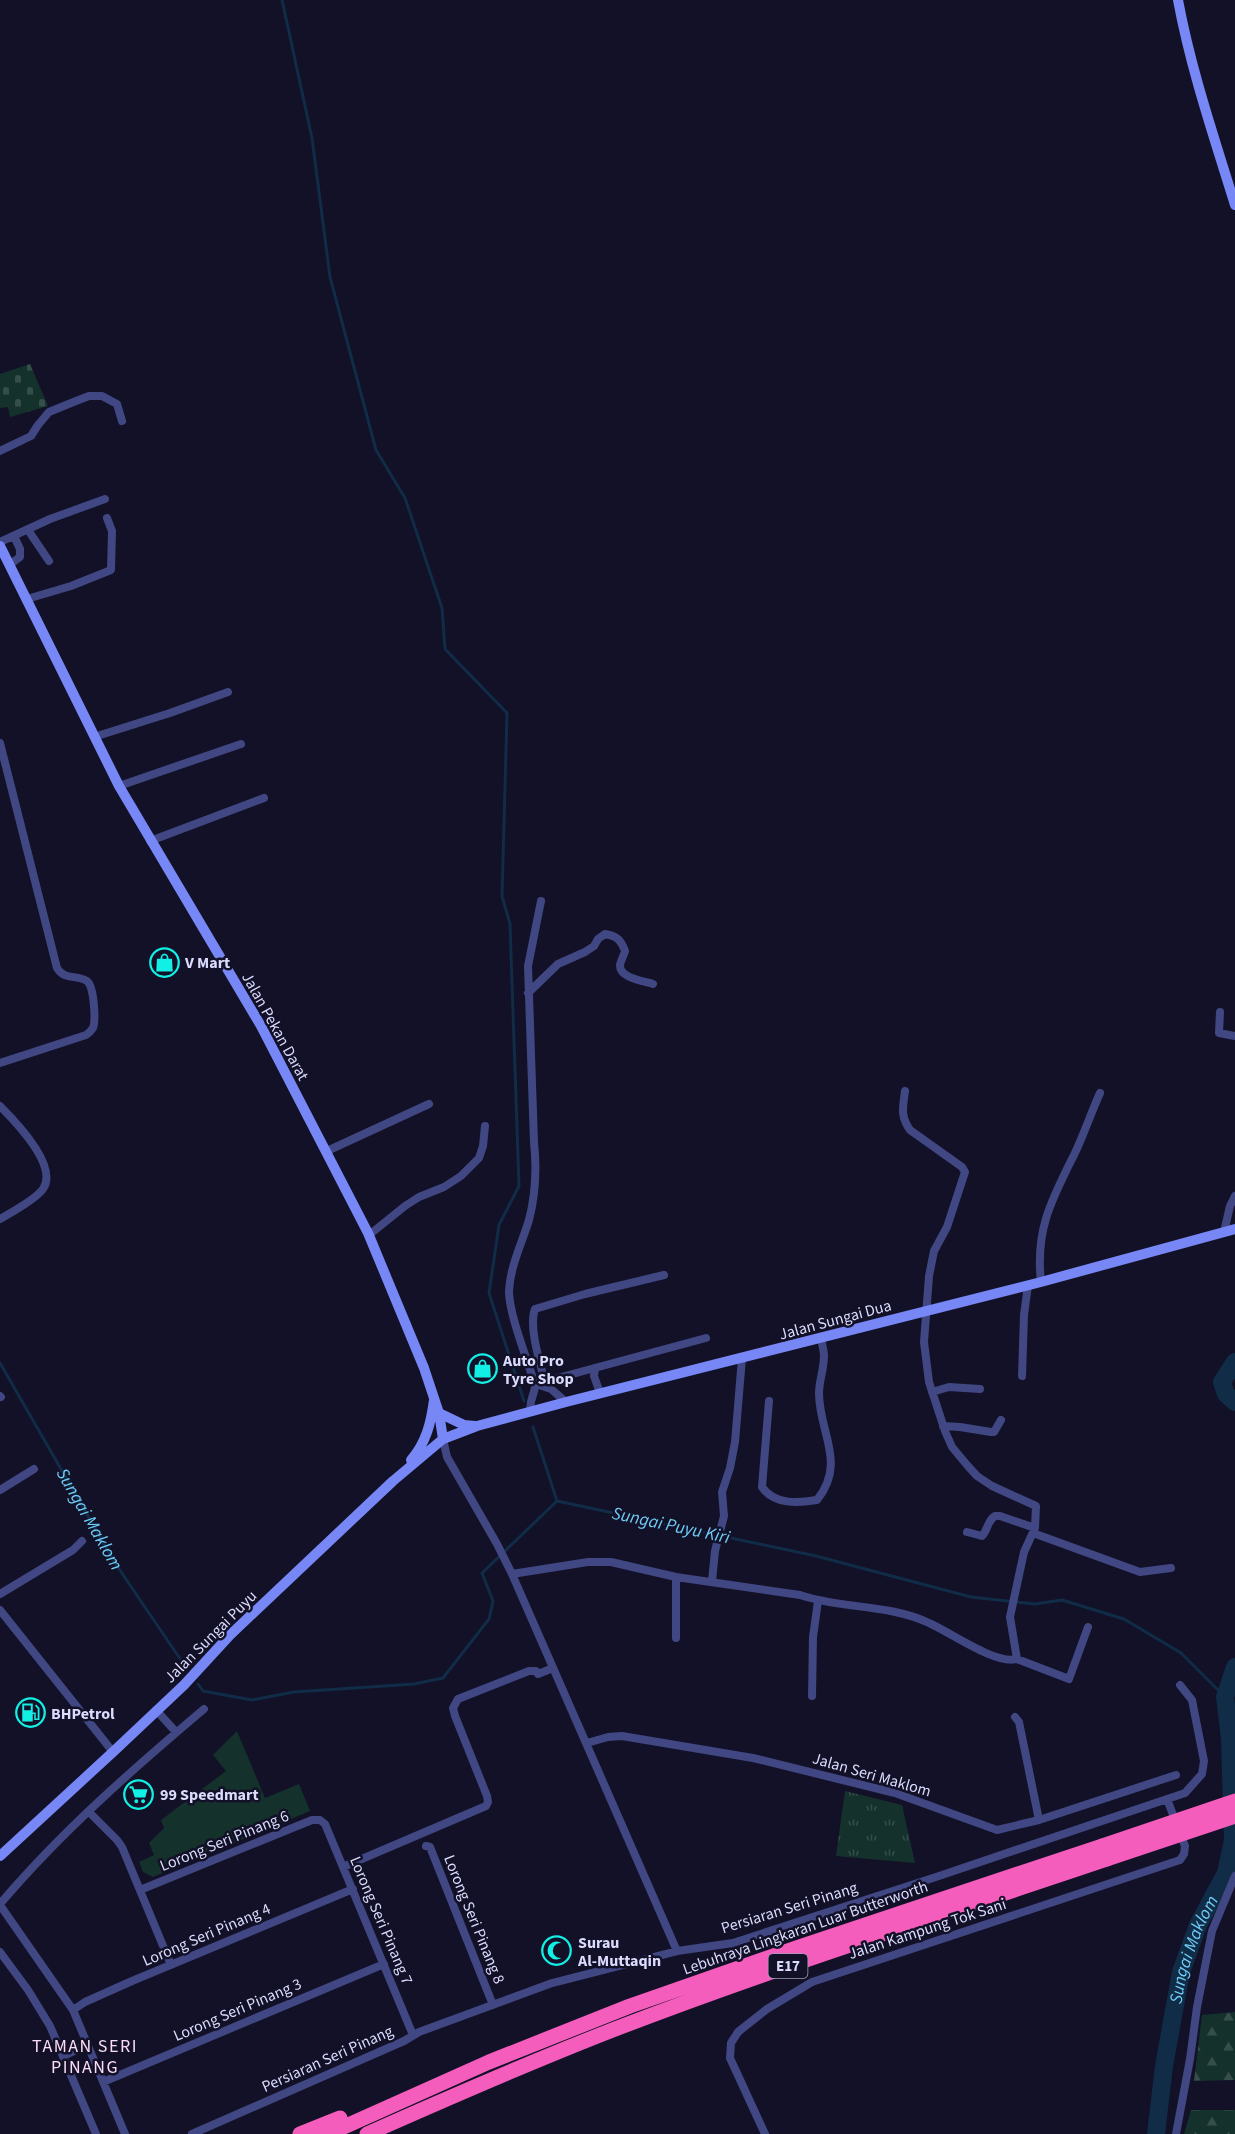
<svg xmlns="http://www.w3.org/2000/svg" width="1235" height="2134" font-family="'Source Sans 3',sans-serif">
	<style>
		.grass { fill: url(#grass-tufts) }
		.forest { fill: url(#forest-firs) }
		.cemetery { fill: url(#cemetery-stones) }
		.pitch { fill: #15312b }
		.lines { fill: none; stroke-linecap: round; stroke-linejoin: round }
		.stream { stroke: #102c47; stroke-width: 3 }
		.river { stroke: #102c47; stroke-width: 18 }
		.street { stroke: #404783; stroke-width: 8 }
		.secondary { stroke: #7787f6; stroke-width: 10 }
		.highway { stroke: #f55dbc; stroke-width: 15 }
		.highway-bridge { stroke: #f55dbc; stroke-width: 15 }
		.labels { text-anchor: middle; stroke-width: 5; stroke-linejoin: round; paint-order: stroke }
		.shield { fill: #121127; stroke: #9e9ebd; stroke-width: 1.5 }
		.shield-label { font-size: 15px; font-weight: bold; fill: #dadbfd }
		.poi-label { font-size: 16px; font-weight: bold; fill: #dadbfd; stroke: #121127; text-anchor: start }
		.street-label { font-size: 16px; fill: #dadbfd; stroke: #121127 }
		.water-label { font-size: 18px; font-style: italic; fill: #6fcbf6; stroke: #121127 }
		.neighbourhood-label { font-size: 18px; letter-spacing: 1.5px; fill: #fddcf6; stroke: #121127 }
	</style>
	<defs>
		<pattern id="grass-tufts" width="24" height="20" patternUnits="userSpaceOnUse" patternTransform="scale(1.5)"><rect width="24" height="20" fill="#15312b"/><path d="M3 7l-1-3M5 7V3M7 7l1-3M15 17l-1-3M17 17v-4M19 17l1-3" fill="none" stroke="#364e4b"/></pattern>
		<pattern id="forest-firs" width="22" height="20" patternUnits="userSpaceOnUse" patternTransform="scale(1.5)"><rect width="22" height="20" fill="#15312b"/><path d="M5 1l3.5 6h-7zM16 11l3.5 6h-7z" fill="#364e4b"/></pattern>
		<pattern id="cemetery-stones" width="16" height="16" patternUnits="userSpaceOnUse" patternTransform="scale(1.5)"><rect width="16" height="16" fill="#15312b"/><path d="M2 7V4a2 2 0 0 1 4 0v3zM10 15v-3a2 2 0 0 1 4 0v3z" fill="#364e4b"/></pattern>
	</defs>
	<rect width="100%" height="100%" fill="#121127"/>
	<path class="grass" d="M845,1791l57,14 13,58 -79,-7z"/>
	<path class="forest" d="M1235,2012v68l-41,1 8,-66z
		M1191,2110h44v24h-51z"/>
	<path class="cemetery" d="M30,364l18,42 -38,11 -2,-10 -8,1v-34z"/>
	<path class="pitch" d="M237,1731l28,67 34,-14 11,27 -157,66 -10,-5 -4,-10 15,-7 -5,-12 15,-15 -3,-8 65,-49 -13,-16z"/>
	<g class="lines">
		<g class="stream">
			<path d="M282,0l30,138 18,139 46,173 29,48 37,110 3,41 62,64 -5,183 8,28 9,262 -20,39 -10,68 35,108"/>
			<path id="s1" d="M0,1363l115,200 72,106"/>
			<path d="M533,1427l24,74"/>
			<path d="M198,1684l5,7 49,9 42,-8 120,-8 29,-6 46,-59 4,-18 -11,-28 75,-72 259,55 155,41 64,7 27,-4 62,19 57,34 44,44"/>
		</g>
		<g class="river">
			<path d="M1235,1362l-13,20 4,12 9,8"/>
			<path id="s2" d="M1156,2134l8,-68 17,-94 17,-47 28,-52 7,-33 -3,-101 -5,-42 10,-30"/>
		</g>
		<path class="street" d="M0,451l31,-15 7,-11 11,-13 27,-11 13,-5h13l15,8 5,17
			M28,530l21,31
			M0,542l50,-23 55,-20
			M9,565l11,-8v-8l-6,-13
			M27,599l44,-13 40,-16 1,-39 -5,-13
			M94,737l76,-24 58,-21
			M0,743l57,225c8,13 19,6 30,13 7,5 9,39 6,47 -2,3 -4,5 -7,7l-86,28
			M119,786l122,-42
			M150,841l114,-43
			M528,993l30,-29 27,-12 9,-6 4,-7 7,-5c12,2 16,6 20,17 -1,4 -4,9 -5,14 -1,13 24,16 33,19
			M1220,1012l-1,21 16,3
			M905,1091c-2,16 -5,25 5,39l52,37 3,5 -18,55 -13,24 -5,25 -5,66 5,40 16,49 7,16 15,18 10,11 15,10 44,20 -1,22 -11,24 -14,65 7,42
			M0,1106c15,15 59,60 43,83 -8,11 -31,23 -43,30
			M327,1151l102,-47
			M1224,1232l6,-26 5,-10
			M369,1235l36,-29 14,-9 25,-10 17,-11 18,-18 4,-12 2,-20
			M664,1275l-79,19 -50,15c-7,18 6,57 11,77l8,-7 152,-41
			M1041,1282c-6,-53 11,-83 34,-129 9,-19 16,-40 25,-60
			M595,1368l-1,8 6,17
			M1022,1376l2,-61 4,-30
			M542,1386l9,3 15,13
			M932,1392l17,-5 31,2
			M0,1396l1,1
			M769,1401l-7,86c12,18 36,16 55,13 30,-37 2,-67 2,-107 0,-12 5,-24 5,-37 0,-5 -2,-12 -3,-18
			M531,1412c-3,-11 4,-17 4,-27 -7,-24 -26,-70 -26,-94 1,-24 13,-48 20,-71 7,-27 8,-50 5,-78l-6,-176 13,-65
			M943,1426l17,1 31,5h3l7,-12
			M443,1439l4,18 50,87 15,30 165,377
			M0,1490l34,-21
			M967,1532l15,4c6,-6 5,-15 13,-20h5l35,12
			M1033,1533l107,39 31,-4
			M512,1574l76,-12h23l65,15 124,18c41,14 89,9 129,28 21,9 66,42 88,36l52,20 19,-52
			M676,1577v61
			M712,1581l3,-30 9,-35 -2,-24 8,-24 5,-26 7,-84
			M0,1594l73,-44 9,-9
			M0,1610l113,142
			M812,1696l1,-59 5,-36
			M156,1710l20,22
			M1015,1717l4,5 20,98
			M587,1743l21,-6 14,-1 131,22 142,35 102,37 42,-10 137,-45
			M89,1812l28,28 5,7 49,118
			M426,1846l4,1 63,158
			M343,1867l143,-61 2,-4 -1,-6 -32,-80 -2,-8 5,-9 71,-28h7l2,3 15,-6
			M140,1890l172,-70h8l5,4 88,211
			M0,1904c61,-72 133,-135 204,-195
			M0,1905l73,105 52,124
			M0,1952l28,38 22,36 46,108
			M73,2010l12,-8 47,-21 221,-92
			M63,2056l24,-11
			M103,2082l281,-118
			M192,2134l212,-93 15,-9 133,-49 125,-32 56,-8 206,-67 246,-83 17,-19 2,-13 -12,-61 -12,-15
			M765,2134l-35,-76 1,-15 7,-11 29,-23 45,-27 368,-122 4,-6 1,-8 -18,-47
			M1176,2134l14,-75 7,-52 15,-76 23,-55"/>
		<path class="secondary" d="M1178,0c13,70 36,137 57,205
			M0,546l119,240 142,240 107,207 56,135 15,45 4,26
			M439,1413l25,12 11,1
			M411,1460c15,-17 20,-37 23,-60
			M0,1856l113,-104 71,-67 46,-50 163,-154 50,-42 34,-13 89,-24 475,-120 194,-53"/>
		<path class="highway" d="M300,2134l40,-16
			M328,2134l161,-72 141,-56 166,-58 306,-102
			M367,2134c81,-36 161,-71 243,-103 163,-63 331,-116 497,-172"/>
		<path class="highway-bridge" d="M1102,1846l133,-45
			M1107,1859l128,-43"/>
	</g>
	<defs>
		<symbol id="shop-ring" viewBox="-11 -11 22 22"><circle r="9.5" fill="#121127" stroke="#12f0e5" stroke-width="1.5"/><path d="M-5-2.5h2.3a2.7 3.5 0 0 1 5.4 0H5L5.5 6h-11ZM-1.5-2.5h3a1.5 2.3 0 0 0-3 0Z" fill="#12f0e5"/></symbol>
		<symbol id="fuel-ring" viewBox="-11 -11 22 22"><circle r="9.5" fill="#121127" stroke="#12f0e5" stroke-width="1.5"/><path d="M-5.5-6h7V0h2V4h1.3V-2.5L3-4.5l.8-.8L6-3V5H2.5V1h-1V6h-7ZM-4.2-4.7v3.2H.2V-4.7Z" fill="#12f0e5"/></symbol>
		<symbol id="supermarket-ring" viewBox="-11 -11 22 22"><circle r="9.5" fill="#121127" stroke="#12f0e5" stroke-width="1.5"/><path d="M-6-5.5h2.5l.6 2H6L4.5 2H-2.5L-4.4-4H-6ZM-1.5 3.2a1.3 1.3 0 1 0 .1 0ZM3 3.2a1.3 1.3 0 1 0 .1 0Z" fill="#12f0e5"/></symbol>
		<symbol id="mosque-ring" viewBox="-11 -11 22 22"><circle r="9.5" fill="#121127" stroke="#12f0e5" stroke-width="1.5"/><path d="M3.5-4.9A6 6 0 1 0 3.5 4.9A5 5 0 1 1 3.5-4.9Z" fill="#12f0e5"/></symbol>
	</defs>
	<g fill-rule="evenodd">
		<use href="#shop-ring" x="148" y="946" width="33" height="33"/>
		<use href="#shop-ring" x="466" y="1352" width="33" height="33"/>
		<use href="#fuel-ring" x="14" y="1696" width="33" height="33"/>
		<use href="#supermarket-ring" x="122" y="1778" width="33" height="33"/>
		<use href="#mosque-ring" x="540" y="1934" width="33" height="33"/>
	</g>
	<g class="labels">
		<rect class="shield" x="768.5" y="1954" width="39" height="24" rx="4.5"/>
		<g class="shield-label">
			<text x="788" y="1971">E17</text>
		</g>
		<g class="poi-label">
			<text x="185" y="968">V Mart</text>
			<text x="503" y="1366">Auto Pro<tspan x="503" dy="18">Tyre Shop</tspan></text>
			<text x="51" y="1719">BHPetrol</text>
			<text x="160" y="1800">99 Speedmart</text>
			<text x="578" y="1948">Surau<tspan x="578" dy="18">Al-Muttaqin</tspan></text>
		</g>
		<g class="street-label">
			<text transform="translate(276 1026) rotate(61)" y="6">Jalan Pekan Darat</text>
			<text transform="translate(835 1319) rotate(-15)" y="6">Jalan Sungai Dua</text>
			<text transform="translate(210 1636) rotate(-45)" y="6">Jalan Sungai Puyu</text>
			<text transform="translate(872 1774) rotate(16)" y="6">Jalan Seri Maklom</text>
			<text transform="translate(224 1840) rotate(-22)" y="6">Lorong Seri Pinang 6</text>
			<text transform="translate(789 1907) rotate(-17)" y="6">Persiaran Seri Pinang</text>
			<text transform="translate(475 1919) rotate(68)" y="6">Lorong Seri Pinang 8</text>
			<text transform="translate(382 1920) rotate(67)" y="6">Lorong Seri Pinang 7</text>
			<text transform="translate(805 1927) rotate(-19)" y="6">Lebuhraya Lingkaran Luar Butterworth</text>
			<text transform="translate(927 1928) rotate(-18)" y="6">Jalan Kampung Tok Sani</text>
			<text transform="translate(206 1934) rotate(-23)" y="6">Lorong Seri Pinang 4</text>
			<text transform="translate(237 2009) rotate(-23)" y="6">Lorong Seri Pinang 3</text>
			<text transform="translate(327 2058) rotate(-24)" y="6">Persiaran Seri Pinang</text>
		</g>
		<g class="water-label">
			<text dy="6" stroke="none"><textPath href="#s1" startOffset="180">Sungai Maklom</textPath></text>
			<text transform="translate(671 1525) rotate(12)" y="6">Sungai Puyu Kiri</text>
			<text dy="6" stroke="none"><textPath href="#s2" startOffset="189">Sungai Maklom</textPath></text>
		</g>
		<g class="neighbourhood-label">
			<text x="85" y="2052">TAMAN SERI<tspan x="85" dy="21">PINANG</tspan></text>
		</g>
	</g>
</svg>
